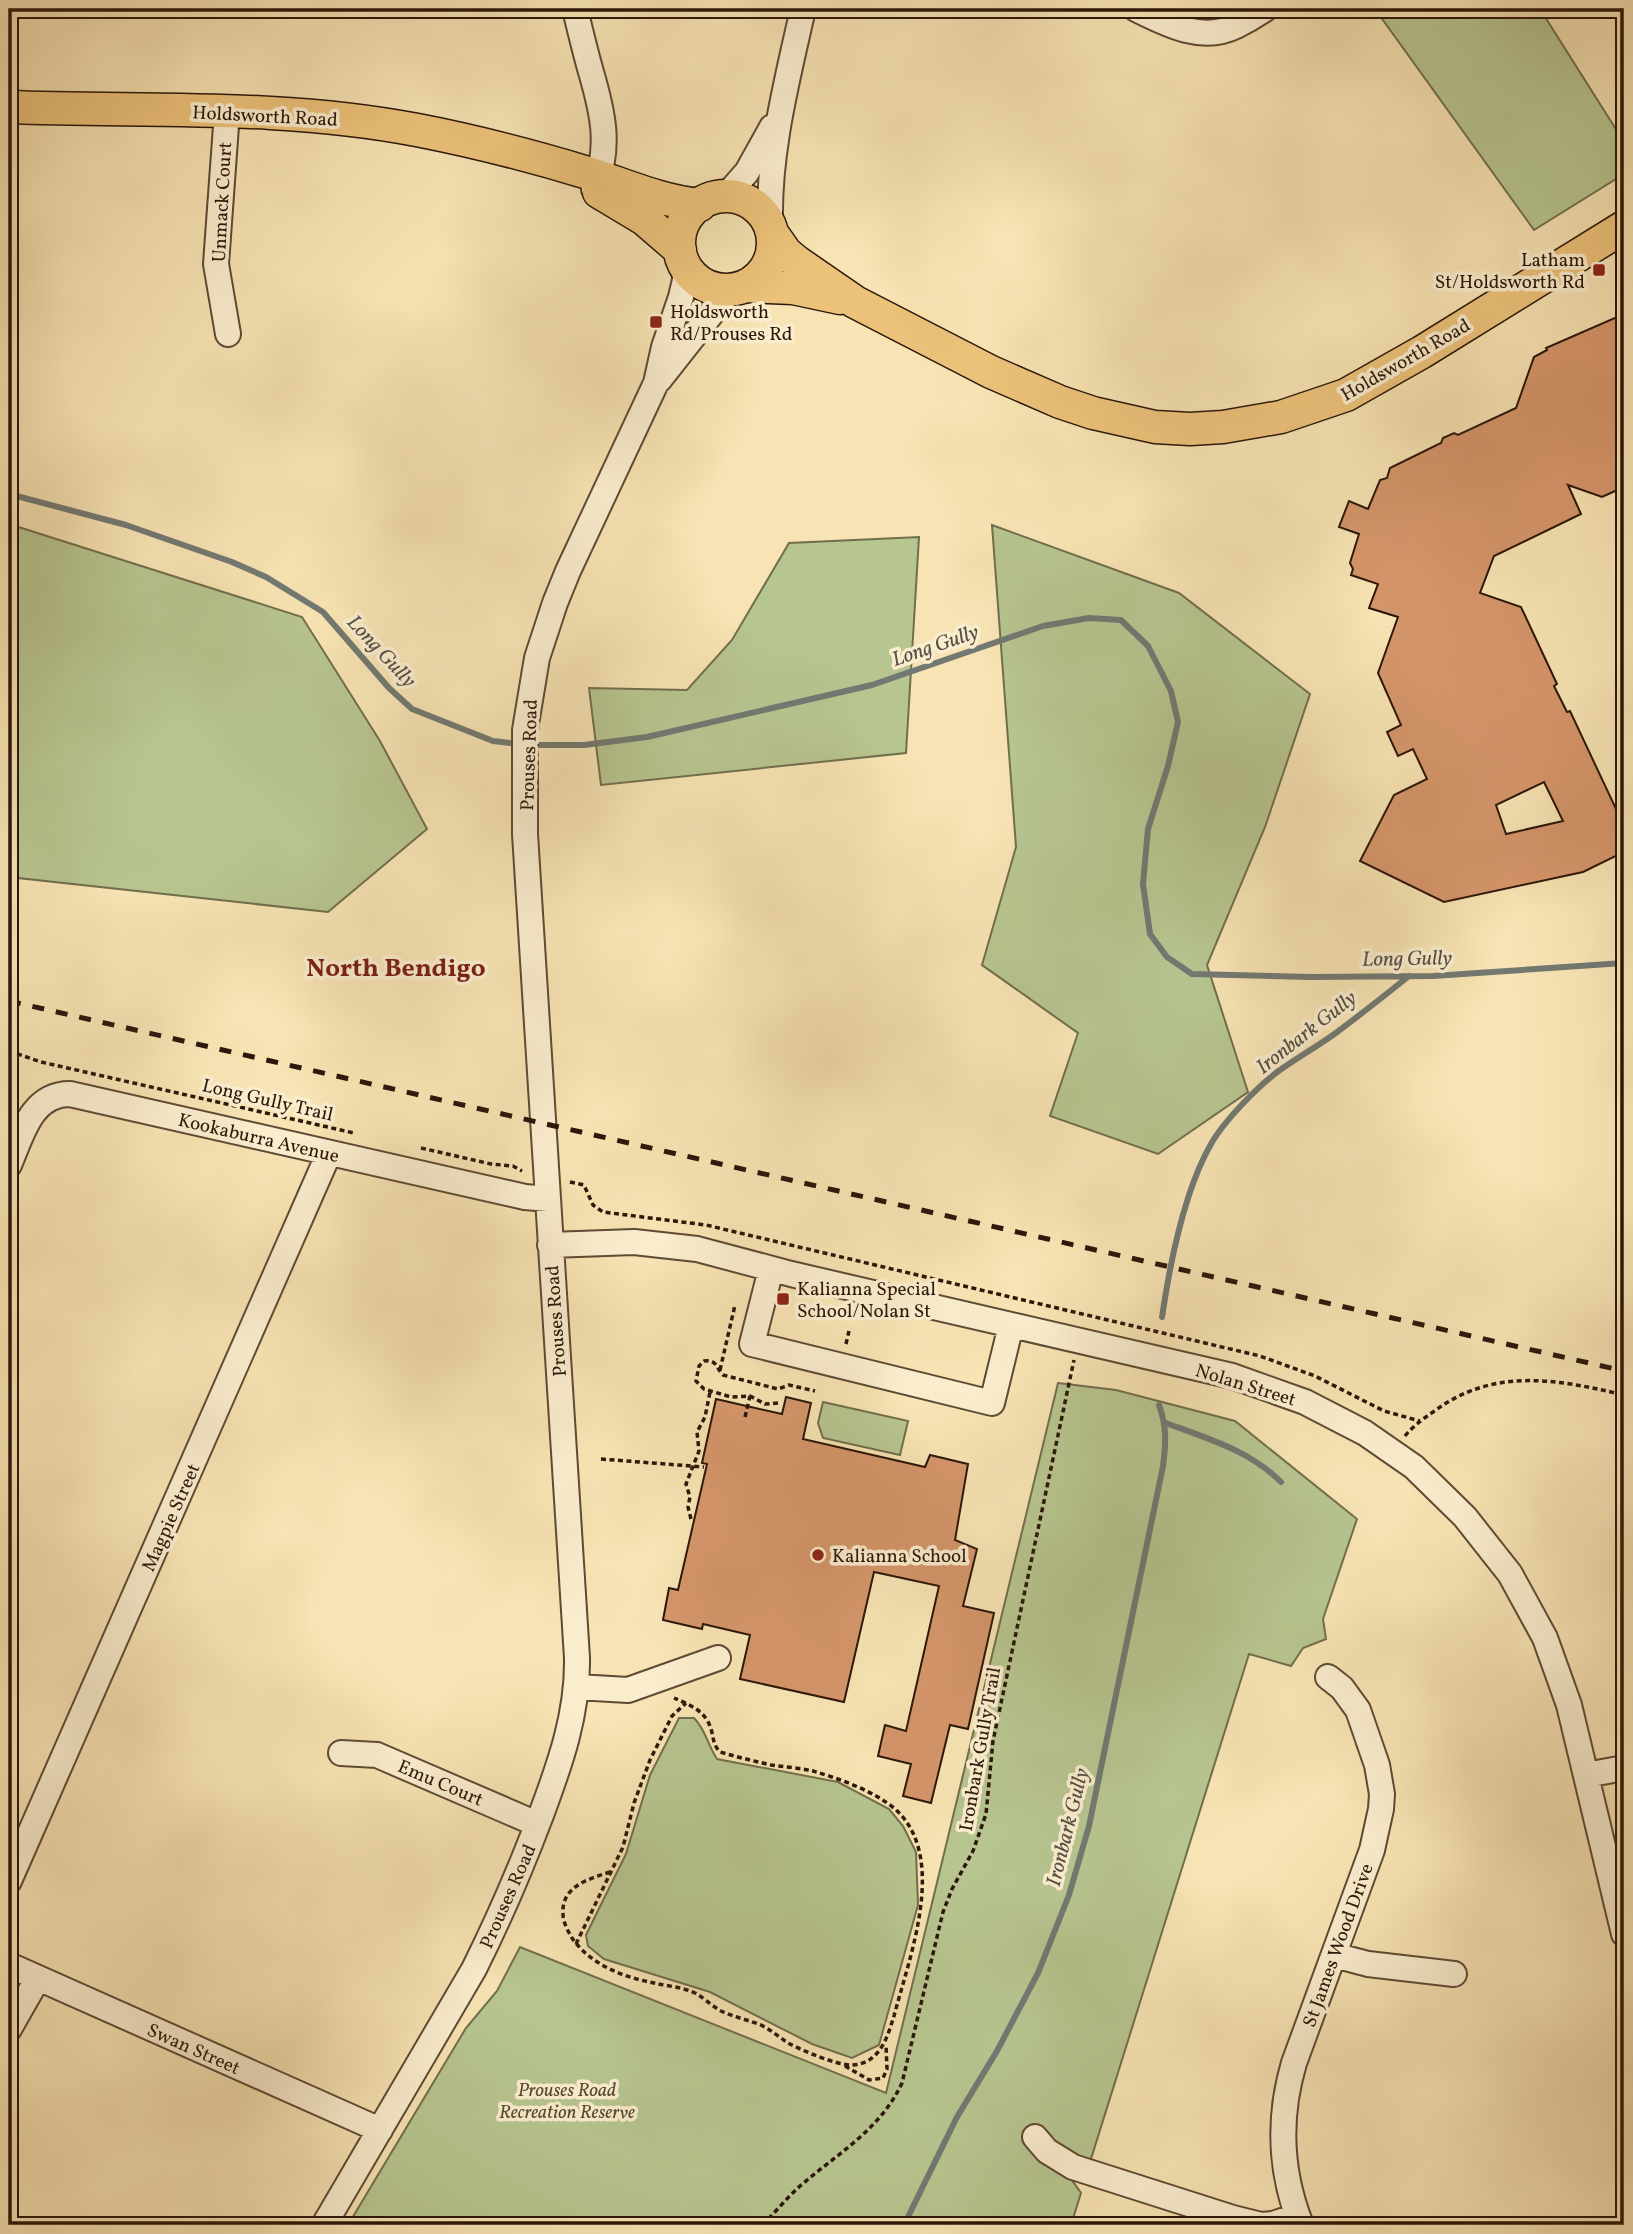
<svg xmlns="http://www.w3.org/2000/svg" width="1633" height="2234" font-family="Vollkorn,serif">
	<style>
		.green { fill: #b7c590; stroke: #716e4d; stroke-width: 2 }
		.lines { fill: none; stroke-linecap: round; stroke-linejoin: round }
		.stream { stroke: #727972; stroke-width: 6 }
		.building { fill: #d5956a; stroke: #2b170a; stroke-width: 2; fill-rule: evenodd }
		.minor-casing { stroke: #5e4a34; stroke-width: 28 }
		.major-casing { stroke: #2b170a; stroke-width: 35 }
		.path { stroke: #2b170a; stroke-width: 3.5; stroke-dasharray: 5 3.5; stroke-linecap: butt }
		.minor { stroke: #faedce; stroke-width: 24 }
		.major { stroke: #ecc27a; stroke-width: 32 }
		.rail { stroke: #2b170a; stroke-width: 5; stroke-dasharray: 12 12; stroke-linecap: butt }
		.poi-dot { fill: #8f2418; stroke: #faedce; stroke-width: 2.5 }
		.labels { text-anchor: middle; stroke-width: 7; stroke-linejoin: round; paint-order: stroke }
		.street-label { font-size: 19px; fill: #2b170a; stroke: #faedce }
		.poi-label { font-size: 19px; fill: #2b170a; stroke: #faedce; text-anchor: start }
		.park-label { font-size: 19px; font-style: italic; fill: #554b32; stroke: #faedce }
		.water-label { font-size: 21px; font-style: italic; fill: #555047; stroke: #faedce }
		.district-label { font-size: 26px; font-weight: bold; fill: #7a1f14; stroke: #faedce }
	</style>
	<rect width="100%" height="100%" fill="#f7e3b3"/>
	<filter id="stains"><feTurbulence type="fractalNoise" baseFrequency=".00286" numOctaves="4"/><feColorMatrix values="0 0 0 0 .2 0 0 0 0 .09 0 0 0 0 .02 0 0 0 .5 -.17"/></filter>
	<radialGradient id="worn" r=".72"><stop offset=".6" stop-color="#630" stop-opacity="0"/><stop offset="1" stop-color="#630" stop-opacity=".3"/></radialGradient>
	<path class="green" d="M1375,9h165l84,133v32l-90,56z
		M9,524l293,93 78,124 47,88 -99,83 -319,-35z
		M992,525l187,68 131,101 -45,133 -58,138 41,127 -90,62 -108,-38 28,-83 -96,-68 34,-118z
		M919,537l-13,216 -305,32 -12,-97 98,2 45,-50 57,-97z
		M1058,1383l58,7 119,31 122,98 -34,100 3,20 -23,9 -12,18 -42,-12 -159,508 -21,14 12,17 -10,32h-723l118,-197 31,-37 23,-44 366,146z
		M823,1402l85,19 -8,34 -77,-17 -5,-15z
		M679,1718h15c12,12 13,26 23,41l121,23 51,27 14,17 13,26 2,53 -39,140 -27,13 -40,-14 -102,-52 -106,-33 -16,-13 -2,-11 40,-81 24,-79z"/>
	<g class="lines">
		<path class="stream" d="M9,494l117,31 106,37 34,15 57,35 66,76 23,21 81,32 26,3
			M530,745h54l63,-8 225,-52 171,-59 46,-8 32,2 27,26 23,45 7,31 -10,44 -20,63 -5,55 7,50 17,23 25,17 119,3 122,-1 191,-13
			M1162,1317c8,-54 22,-126 49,-173 13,-23 48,-59 69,-74 17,-12 36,-23 53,-35 26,-19 51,-39 76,-59
			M1166,1423c42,16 83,27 115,59
			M904,2225l53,-108 40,-66 41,-78 31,-78 20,-69 74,-360c3,-22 4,-39 -4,-61"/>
	</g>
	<path class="building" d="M1617,317l7,15v155l-22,10 -34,-12 13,29 -87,42 -14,37 41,14 36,77 -3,2 13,26 3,-1 54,115v26l-41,20 -139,30 -84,-41 34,-66 33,-16 -14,-30 -15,7 -11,-24 14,-7 -23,-52 20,-56 -29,-9 9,-24 -27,-9 2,-6 -3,-6 9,-29 -20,-7 10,-26 19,8 12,-29 7,-2 3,-10 51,-25 2,-5 11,-5 4,2 58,-27 18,-51 13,-7 -1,-2zM1544,782l19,39 -57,13 -10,-29z
		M786,1397l25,6 -8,36 122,28 5,-12 38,9 -13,76 22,9 -14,57 31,7 -26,116 -18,-4 -19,78 -28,-7 8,-32 -33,-8 7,-31 21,6 33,-145 -65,-14 -30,130 -104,-23 10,-44 -47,-11 -1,5 -39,-9 6,-32 9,2 29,-126 -5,-1 14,-64 66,15z"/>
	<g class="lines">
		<defs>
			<path id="minor" d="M575,9c5,21 10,42 16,63 12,41 20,76 3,117
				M1136,9c30,15 66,34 100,17 10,-5 20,-11 29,-17
				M227,112l-11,152 12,70
				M726,196l21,-24 25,-45
				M770,226c-2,-74 17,-145 33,-217
				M659,380l71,-90
				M9,1165c13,-30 22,-71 61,-71l455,103 23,2
				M550,1245l84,-3 63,7 94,25 441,102 73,26 60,31 49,34 51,50 45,57 35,64 24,67 55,229
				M771,1269l-19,75 240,59 19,-78
				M577,1687l51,3 90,-32
				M341,1753l36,2 160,69
				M1586,1775l38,-7
				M9,1881l320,-728
				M1334,1955l34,9 86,10
				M9,1965l371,165
				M9,2029l29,-51
				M1035,2137l12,14 26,16 160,51 28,7 12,-1 24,-8
				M324,2225l150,-256c25,-50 47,-101 67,-154 19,-51 37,-101 36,-157l-52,-824v-104l12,-72 18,-55 13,-32 88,-188 8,-36 17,-50 4,-17 -1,-17
				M1301,2225c-21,-53 -23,-108 -7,-162l78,-213 9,-41 1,-15 -5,-29 -19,-55 -16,-22 -14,-11"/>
			<path id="major" d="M9,107c136,5 274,-3 408,23 57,11 115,26 171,43 37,12 72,28 112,32
				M599,192l45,27 36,31
				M679 243a47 47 0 1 1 94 0a47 47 0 1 1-94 0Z
				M772,233l14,20 11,9 58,40 136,70 69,30 33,11 62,14 35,2 33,-2 58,-10 65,-22 76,-43 202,-125
				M746,286l47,2 47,10"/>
		</defs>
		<use href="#minor" class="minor-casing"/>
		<use href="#major" class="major-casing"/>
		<path class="path" d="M9,1051l32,11 313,71
			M421,1148l70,16 22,2 9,5
			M570,1182l14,3 9,20 10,7 103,13 554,131 55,20 69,35 36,10
			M846,1344l3,-13
			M720,1370l15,-65
			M778,1403l-13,1 -15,-8 -19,1 -27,-8 -8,-8 3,-15 5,-5c13,-2 12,7 19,14l55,14 11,-4 26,6
			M745,1417l5,-21
			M1405,1436c8,-10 18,-17 28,-24 60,-45 123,-33 191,-17
			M601,1459l103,8
			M691,1519l-3,-12 2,-10 -4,-13 13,-33 -2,-19 8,-15 5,-25
			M610,1872c-21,7 -49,14 -47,42 0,8 5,17 9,24 19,27 51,39 82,45 13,3 28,4 41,10 9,5 17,13 26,18 13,6 27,9 40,14 10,5 18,12 27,18 13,7 50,23 65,22 27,-2 34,-27 41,-49 15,-58 55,-159 1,-207 -21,-18 -55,-30 -82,-38 -13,-3 -28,-4 -42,-6 -17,-4 -34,-8 -51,-13 -8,-8 -6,-16 -10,-26 -6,-16 -22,-22 -36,-28
			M576,1944l47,-97 11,-44 16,-43 22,-44 14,-13
			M845,2066l24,14 14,-2 4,-9 -1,-24
			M763,2225c12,-13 24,-27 37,-39 37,-32 81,-57 102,-103l41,-171 9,-23 21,-38 13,-37 7,-73 81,-381"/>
		<use href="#minor" class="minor"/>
		<use href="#major" class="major"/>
		<path class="rail" d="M9,1001l1615,370"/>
	</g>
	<g class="poi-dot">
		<rect x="1592" y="263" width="14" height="14" rx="3.5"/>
		<rect x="649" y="315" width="14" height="14" rx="3.5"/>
		<rect x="776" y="1292" width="14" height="14" rx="3.5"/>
		<circle cx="818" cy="1555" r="7"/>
	</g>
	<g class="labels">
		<g class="street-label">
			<text transform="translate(265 115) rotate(3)" y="7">Holdsworth Road</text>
			<text transform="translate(221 202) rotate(-87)" y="7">Unmack Court</text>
			<text transform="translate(1405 359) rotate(-30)" y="7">Holdsworth Road</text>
			<text transform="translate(528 755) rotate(-88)" y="7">Prouses Road</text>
			<text transform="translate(268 1099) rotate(13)" y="7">Long Gully Trail</text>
			<text transform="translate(259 1137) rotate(13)" y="7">Kookaburra Avenue</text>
			<text transform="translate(555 1321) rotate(-94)" y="7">Prouses Road</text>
			<text transform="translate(1246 1384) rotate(17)" y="7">Nolan Street</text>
			<text transform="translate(170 1517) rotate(-66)" y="7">Magpie Street</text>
			<text transform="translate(979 1749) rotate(-80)" y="7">Ironbark Gully Trail</text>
			<text transform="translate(441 1782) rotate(23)" y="7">Emu Court</text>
			<text transform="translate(507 1896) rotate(-66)" y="7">Prouses Road</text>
			<text transform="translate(1337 1945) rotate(-70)" y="7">St James Wood Drive</text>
			<text transform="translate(194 2048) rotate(24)" y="7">Swan Street</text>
		</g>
		<g class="poi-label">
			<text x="1585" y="266" text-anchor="end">Latham<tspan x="1585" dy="22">St/Holdsworth Rd</tspan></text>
			<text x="670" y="318">Holdsworth<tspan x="670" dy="22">Rd/Prouses Rd</tspan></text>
			<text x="797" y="1295">Kalianna Special<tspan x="797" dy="22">School/Nolan St</tspan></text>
			<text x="832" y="1562">Kalianna School</text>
		</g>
		<g class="park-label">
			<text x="567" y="2096">Prouses Road<tspan x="567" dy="22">Recreation Reserve</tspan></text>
		</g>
		<g class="water-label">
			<text transform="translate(935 645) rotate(-19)" y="7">Long Gully</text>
			<text transform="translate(382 651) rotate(47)" y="7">Long Gully</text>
			<text transform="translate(1407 958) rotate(-1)" y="7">Long Gully</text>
			<text transform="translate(1306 1032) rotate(-38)" y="7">Ironbark Gully</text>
			<text transform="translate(1067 1827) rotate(-76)" y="7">Ironbark Gully</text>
		</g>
		<g class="district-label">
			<text x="396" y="976">North Bendigo</text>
		</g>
	</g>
	<rect width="1633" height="2234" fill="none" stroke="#f7e3b3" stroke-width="35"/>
	<rect x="10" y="10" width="1612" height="2213" fill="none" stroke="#2b170a" stroke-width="3.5"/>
	<rect x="18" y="18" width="1598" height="2199" fill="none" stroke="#2b170a" stroke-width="2"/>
	<rect width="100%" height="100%" filter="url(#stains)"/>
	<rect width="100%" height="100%" fill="url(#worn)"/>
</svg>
